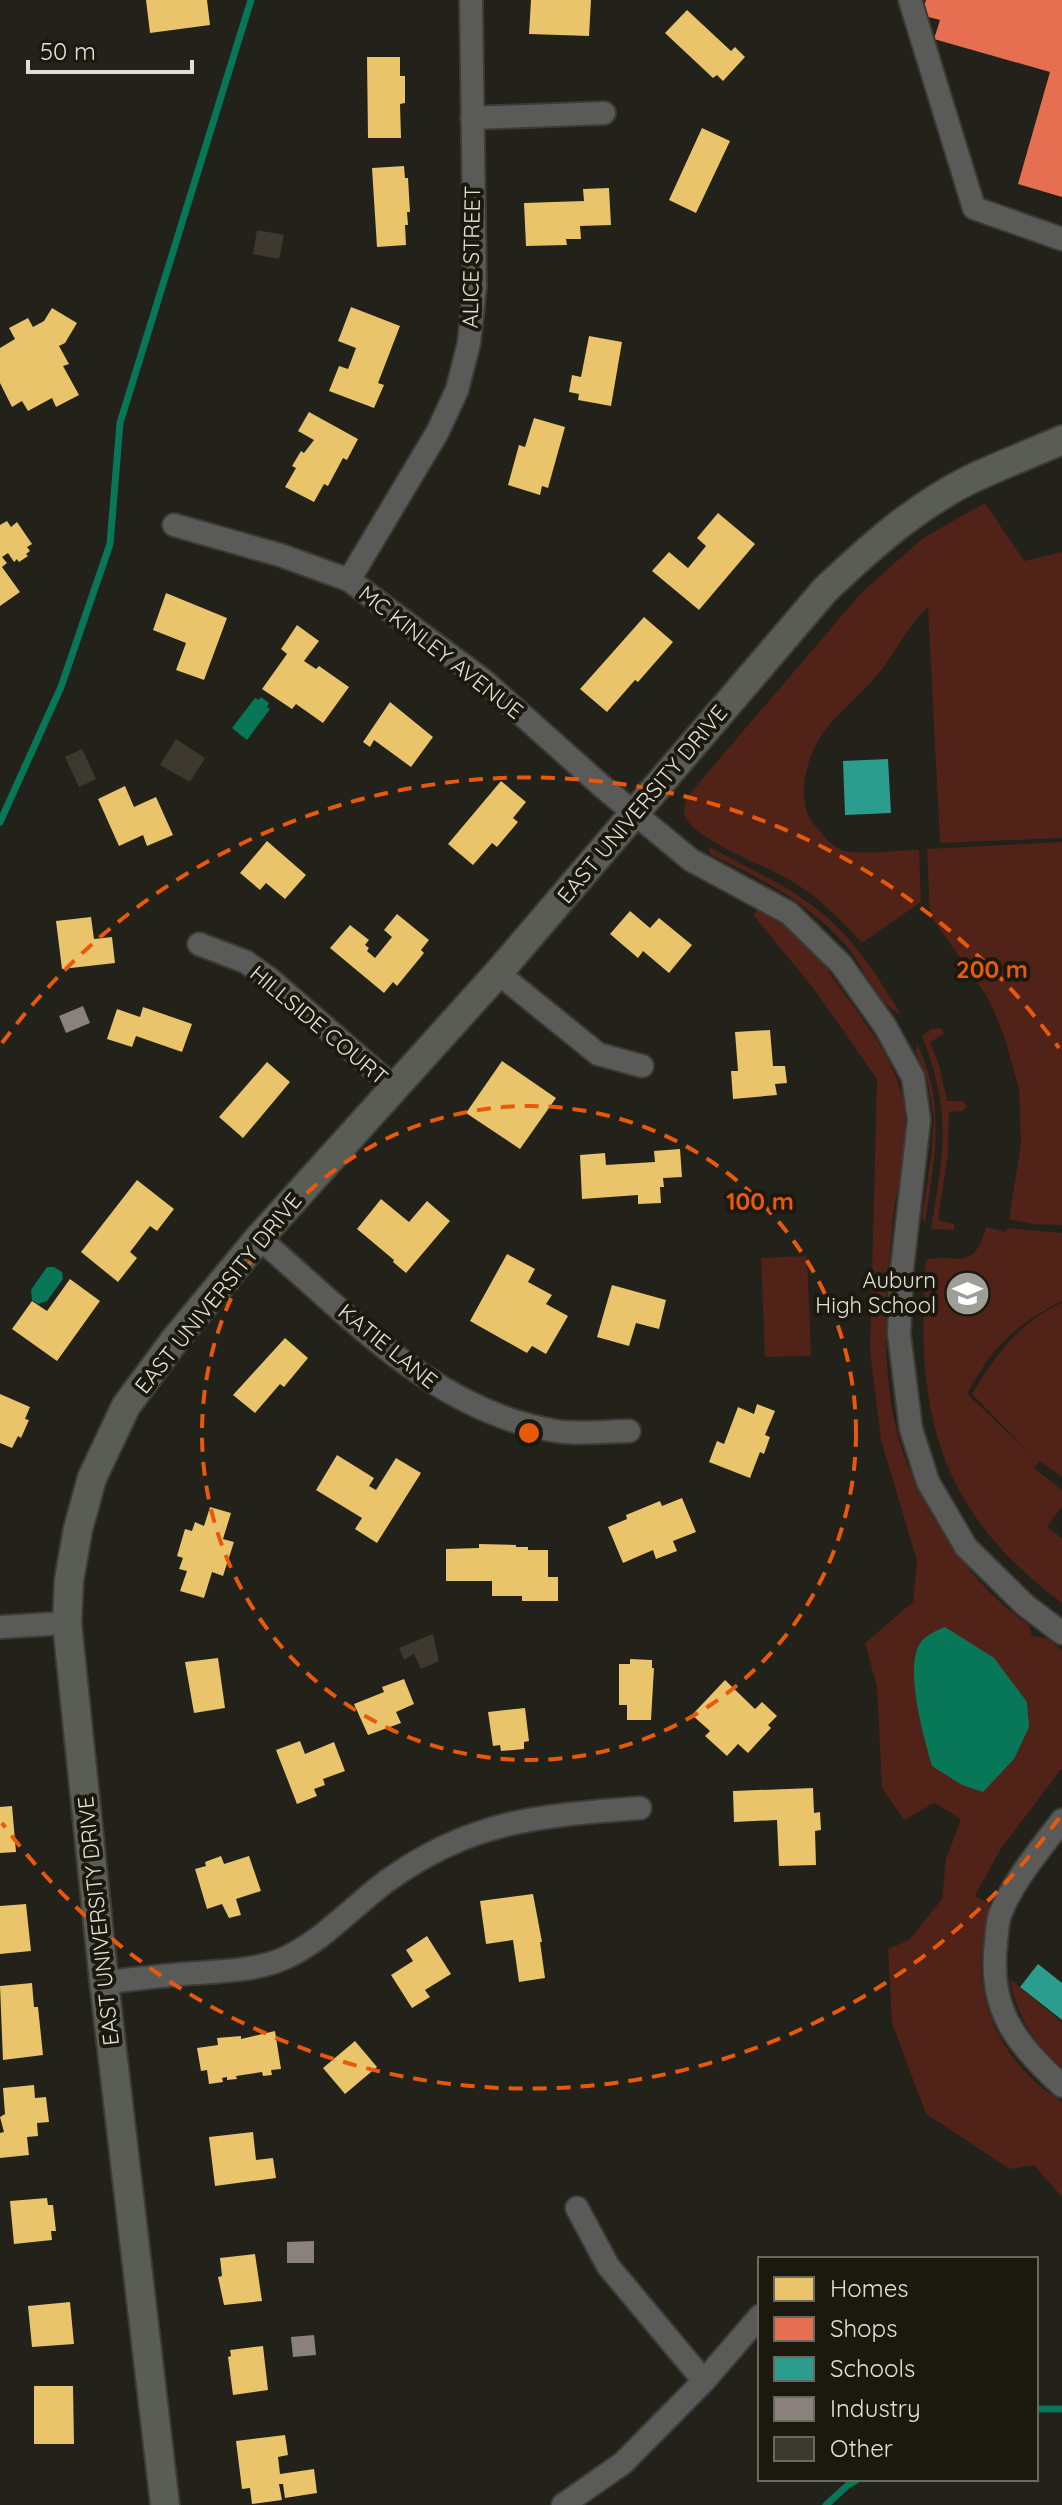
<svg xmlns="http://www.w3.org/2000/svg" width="1062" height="2505" font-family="Quicksand,sans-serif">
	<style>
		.green { fill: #512217 }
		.water { fill: #077758 }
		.homes { fill: #e9c46a }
		.shops { fill: #e76f51 }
		.schools { fill: #2a9d8f }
		.industry { fill: #8a817c }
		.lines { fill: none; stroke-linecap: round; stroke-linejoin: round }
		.stream { stroke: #077758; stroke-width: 7 }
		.building { fill: #3e392f }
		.minor-casing { stroke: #3c3b35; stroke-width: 26 }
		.major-casing { stroke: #3c3b35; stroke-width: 32 }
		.minor { stroke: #5a5b58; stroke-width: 22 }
		.major { stroke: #5a5c56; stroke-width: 28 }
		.ring { fill: none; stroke: #e8590c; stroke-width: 4; stroke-dasharray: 14 10 }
		.labels { text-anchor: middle; stroke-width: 8; stroke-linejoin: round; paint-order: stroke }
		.street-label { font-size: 22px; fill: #e1e0d8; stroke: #1b190e }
		.poi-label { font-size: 22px; fill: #e1e0d8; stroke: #1b190e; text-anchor: end }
		.centre { fill: #e8590c; stroke: #1b190e; stroke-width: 4 }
		.ring-label { font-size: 24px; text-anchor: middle; font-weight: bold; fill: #e8590c; stroke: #1b190e; stroke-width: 8; stroke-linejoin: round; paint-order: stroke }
	</style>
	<rect width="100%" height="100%" fill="#22211a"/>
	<path class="green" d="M985,503l39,58 38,-9v286l-122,5 -12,-236c-23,21 -34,50 -55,73 -31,34 -59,48 -68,98 -2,17 -2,32 9,46 8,10 18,24 31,27 21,4 52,-1 74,-1l2,52 -59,41c-20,-21 -39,-42 -64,-58 -25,-17 -97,-42 -111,-65 -5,-7 -2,-15 0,-23l175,-205 61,-54z
		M1062,842v383l-28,-1 -25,-5 12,-75 -2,-54 -13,-48 -11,-29 -9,-18 -56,-80 -3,-66z
		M708,846c41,23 87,42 122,74 30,27 50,61 71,94 -22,-7 -38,-48 -53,-66 -38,-45 -86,-69 -138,-94z
		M757,909c19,11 38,24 54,39 10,9 17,23 25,34 27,39 66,83 69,133 3,38 -10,76 -13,114 -6,65 -11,134 4,199 17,71 72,156 133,197l3,11 15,2 15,12v118l-62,82 -25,46 14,7c1,21 -8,41 -8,61 0,59 34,108 81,138v95l-28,-32 -24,4 -84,-55 -34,-91 -4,-74 21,-9 33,-41 4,-40 15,-40 -27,-16 -30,17 -22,-32 -5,-101 -12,-44 48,-41 4,-41 -36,-121 -11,-89 7,-272 -63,-90 -60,-73z
		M941,1028l3,6 -14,8 9,23 8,36h16l4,5 -4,5 -14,1 -1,41 -10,67 16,4v6l-23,-1c13,-79 21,-116 -9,-193l9,-7z
		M917,1044c30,61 17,116 8,180l-3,-8 9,-59 3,-38 -6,-36 -12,-31z
		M986,1227l20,5 1,-4 55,5v68c-45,22 -72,48 -95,93l67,63 -62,-63c22,-37 48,-73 90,-91v174l-22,-16 -6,7 28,22v16l-15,21 15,11v65c-125,-92 -148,-194 -136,-343 30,-8 47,15 60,-33z
		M807,1256l4,100 -46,1 -4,-99z
		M1010,1979l52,43v45c-28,-23 -46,-52 -52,-88z"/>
	<path class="water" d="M261,697l8,6 -2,4 3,2 -23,31 -15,-12 23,-30 4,2z
		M47,1267h7l8,5 1,7 -16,22 -9,3 -6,-4 -1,-10z
		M945,1627l49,31 33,44 2,25 -15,32 -31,33 -21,-7 -30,-19c-8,-28 -27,-94 -13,-121 5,-9 16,-14 26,-18z"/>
	<path class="homes" d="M146,0h61l3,25 -60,8z
		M531,0h60l-2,36 -60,-2z
		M687,10l44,41 4,-4 10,10 -22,24 -6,-6 -4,3 -48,-45z
		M367,57h33v19h5v27l-5,1 1,34h-33z
		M702,128l28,13 -34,72 -27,-13z
		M404,166l1,12h3l2,34h-3l1,13h-3l1,20 -29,2 -5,-79z
		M609,188l2,37 -31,1 1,13h-15l1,6 -41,1 -2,-43 60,-2 -1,-12z
		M351,307l49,19 -22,57 6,2 -10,23 -45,-17 10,-25 9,3 8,-21 -18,-7z
		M52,308l25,15 -12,20 -6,3 10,18 -6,2 16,29 -23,12 -4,-9 -24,13 -6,-10 -10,6 -12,-24v-35l15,-9 -6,-11 19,-10 5,9 11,-6z
		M589,336l33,6 -11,64 -33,-6 1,-6 -10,-2 3,-17 9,2z
		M309,412l49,27 -11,21 -4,-2 -15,28 -4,-2 -10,18 -29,-15 11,-19 -4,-2 9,-15 3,2 10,-13 -16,-9z
		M534,418l31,9 -17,61 -6,-2 -2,9 -32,-10 11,-40 6,2z
		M718,513l37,31 -56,66 -47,-39 17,-19 19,16 18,-22 -9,-8z
		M7,521l4,6 6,-5 15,22 -5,3 3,4 -4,3 2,2 -9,6 -2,-3 -3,3 -6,-9 -6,4 5,6 -5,4 18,25 -20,14v-81z
		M166,593l61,25 -23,62 -28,-10 10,-27 -33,-13z
		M644,617l29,25 -35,40 -3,-2 -28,32 -27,-23z
		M297,625l22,16 -15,20 12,8 3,-3 30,21 -26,36 -27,-19 -4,5 -30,-20 25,-35 -6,-5z
		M390,702l43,35 -22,30 -37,-27 -4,7 -7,-5z
		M501,781l25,21 -13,16 5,4 -21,25 -5,-4 -19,22 -25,-21z
		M125,786l9,21 22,-10 17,38 -26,11 -4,-11 -24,11 -21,-47z
		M267,841l39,34 -21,24 -19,-16 -6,7 -20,-17z
		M630,911l20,17 9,-10 33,27 -23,28 -26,-22 -5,7 -28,-24z
		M397,914l32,26 -8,10 3,3 -27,33 -4,-4 -9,11 -54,-45 20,-23 19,15 -4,5 4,3 -2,3 8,7 17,-21 -8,-7z
		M91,917l3,22 18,-2 3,26 -53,6 -6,-48z
		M143,1007l49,17 -10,28 -46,-16 -4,11 -25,-8 10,-30 23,8z
		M770,1030l3,36h12l2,17 -12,1 2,11 -44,4 -2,-28h7l-3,-39z
		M502,1061l54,37 -36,51 -54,-36z
		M267,1062l23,20 -47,56 -24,-21z
		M680,1149l2,28 -19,1 1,9h-4l1,16 -23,1v-9l-56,4 -2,-44 25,-2 1,12 49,-3 -1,-11z
		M137,1180l37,29 -17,22 -7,-5 -20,26 7,6 -19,24 -37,-30z
		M381,1199l28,23 18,-21 23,20 -44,52 -13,-11 1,-2 -37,-31z
		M507,1254l28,15 -7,13 24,13 -6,9 22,12 -22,38 -14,-8 -5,7 -57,-32z
		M70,1279l30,22 -43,60 -45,-32 20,-28 15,10z
		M612,1285l54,15 -7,29 -23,-6 -7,23 -32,-9z
		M285,1338l23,20 -24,29 -4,-3 -25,29 -22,-18z
		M0,1394l30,13 -5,12 4,1 -8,18 -3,-2 -6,12 -12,-5z
		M757,1404l18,7 -10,24 5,2 -6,17 -4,-2 -10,26 -41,-16 8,-21 7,3 14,-37 16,7z
		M337,1455l37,23 -5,8 7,4 20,-32 25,15 -44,70 -22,-14 7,-11 -46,-28z
		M682,1498l14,34 -23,9 4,10 -21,8 -3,-9 -30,13 -15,-36 19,-8 -1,-4 34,-14 2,5z
		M210,1507l21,6 -8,26 11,3 -11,34 -11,-4 -8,26 -24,-7 7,-20 -8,-2 4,-11 -6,-2 8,-27 7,2 3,-9 9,4z
		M479,1544l37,1v2h12v3h20v27h10v24h-36v-5h-30v-15h-46v-32l33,-1z
		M218,1658l7,50 -31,5 -9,-51z
		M630,1659l22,1v8h2l-3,52h-24v-15h-8v-41h11z
		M404,1679l10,25 -18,8 5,11 -33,12 -14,-31 30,-12 -2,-5z
		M725,1680l30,29 7,-7 15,14 -9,9 3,3 -23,25 -10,-9 -11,12 -22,-20 5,-5 -18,-16z
		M525,1708l4,33 -5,1v7l-23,2 -1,-6 -7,1 -5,-34z
		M300,1741l5,13 29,-12 11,29 -22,8 2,6 -11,4 3,7 -20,8 -21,-54z
		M813,1788l1,25 6,-1 1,18 -6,1 1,34 -37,1 -2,-46 -43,2 -1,-31z
		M12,1806l4,46 -16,1v-46z
		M221,1856l3,8 25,-8 12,35 -25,8 5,16 -12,3 -7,-14 -15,5 -12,-40 11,-3 -1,-4z
		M533,1894l9,48h-2l5,36 -26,4 -6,-42 -27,4 -6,-43z
		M26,1904l5,47 -31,3v-48z
		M427,1936l24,38 -26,16 5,7 -18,11 -21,-33 22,-14 -7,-11z
		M32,1983l2,24h4l5,48 -40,5 -3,-74z
		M275,2031l6,38 -10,1 1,5 -9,1 -1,-4 -26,4 1,3 -10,1v-3l-5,1 1,4 -14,2 -2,-14 -6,1 -4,-23 21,-3 -1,-7 24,-2v3z
		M355,2041l22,26 -32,27 -22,-26z
		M34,2085l1,13 11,-1 3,25 -12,1 1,13 -11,1 2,18 -29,3v-25l4,-1 -4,-15 5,-3 -2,-26z
		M253,2132l3,28 17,-2 3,20 -61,8 -6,-49z
		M47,2198l1,7h5l3,26h-5l1,9 -38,4 -4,-43z
		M255,2254l7,47 -38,4 -6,-28 4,-1 -2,-18z
		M70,2302l4,42 -42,3 -4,-41z
		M263,2346l5,44 -35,5 -5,-38 3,-1 -1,-6z
		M34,2386h39l1,58h-40z
		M285,2435l3,20 -10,2 2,17 34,-5 3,24 -32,5 -2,-14h-4l3,16 -30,4 -2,-16 -8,1 -6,-48z"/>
	<path class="shops" d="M926,0h136v197l-44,-13 32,-112 -116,-33 6,-19 -19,-5z"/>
	<path class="schools" d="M888,759l3,54 -46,2 -2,-54z
		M1038,1964l24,19v37l-42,-33z"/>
	<path class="industry" d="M83,1006l7,17 -24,10 -7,-17z
		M314,2241v22h-27v-21z
		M314,2335l2,20 -23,2 -2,-20z"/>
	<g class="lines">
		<path class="stream" d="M0,822l61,-135 49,-143 10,-121 131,-423
			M1036,2409h26
			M826,2505l22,-20 10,-6"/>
	</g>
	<path class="building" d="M257,230l27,5 -5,24 -26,-5z
		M176,739l29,19 -15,24 -30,-17z
		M82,749l14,30 -17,8 -14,-30z
		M433,1634l6,27 -18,8 -7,-15 -10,6 -5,-12z"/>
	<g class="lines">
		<defs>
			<path id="minor" d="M910,0l64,208 88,31
				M472,118l132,-5
				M174,525l106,30 69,25 134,100 121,108 87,72 98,53 52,51 44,62 28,51 6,43 -17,149 -3,65 12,95 17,53 38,65 59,58 37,28
				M349,580l88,-147 20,-43 12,-47 6,-56 -4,-287
				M199,944l47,18 25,18 124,108
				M498,973l100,81 44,12
				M259,1238c89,76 176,174 297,193 23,4 50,0 73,0
				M0,1627l67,-4
				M1062,1820c-21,29 -47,58 -61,92 -4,9 -4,21 -5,30 -8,68 19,100 66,144
				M104,1982c26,-2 53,-6 79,-8 33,-3 71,-2 102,-16 39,-18 68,-52 102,-77 84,-61 152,-65 253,-73
				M577,2208l31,58 96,115
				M563,2505l60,-42 81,-82 56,-65"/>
			<path id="major" d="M165,2505l-61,-523 -37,-359 2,-43 9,-51 14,-51 34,-72 48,-65 85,-103 239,-265 327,-383c44,-42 91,-84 146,-111 30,-14 61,-26 91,-39"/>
		</defs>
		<use href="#minor" class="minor-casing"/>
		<use href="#major" class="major-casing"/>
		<use href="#minor" class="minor"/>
		<use href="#major" class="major"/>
	</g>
	<g class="ring">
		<circle cx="529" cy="1433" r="327"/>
		<path d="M1059 1818A655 655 0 0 1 2 1823M2 1043A655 655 0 0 1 1059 1048"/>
	</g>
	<defs>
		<symbol id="school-disc" viewBox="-11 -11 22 22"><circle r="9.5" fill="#9e9d96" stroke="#1b190e"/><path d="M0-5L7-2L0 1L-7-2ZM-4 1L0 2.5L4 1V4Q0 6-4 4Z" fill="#fff"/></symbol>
	</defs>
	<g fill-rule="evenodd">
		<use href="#school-disc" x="942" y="1268" width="51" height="51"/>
	</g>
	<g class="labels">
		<g class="street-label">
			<text transform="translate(471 257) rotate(-89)" y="8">ALICE STREET</text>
			<text transform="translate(441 652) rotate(38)" y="8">MC KINLEY AVENUE</text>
			<text transform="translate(642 804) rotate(-50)" y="8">EAST UNIVERSITY DRIVE</text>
			<text transform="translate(319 1025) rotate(40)" y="8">HILLSIDE COURT</text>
			<text transform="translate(218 1293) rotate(-51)" y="8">EAST UNIVERSITY DRIVE</text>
			<text transform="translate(388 1346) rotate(39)" y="8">KATIE LANE</text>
			<text transform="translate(98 1921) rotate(-96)" y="8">EAST UNIVERSITY DRIVE</text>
		</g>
		<g class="poi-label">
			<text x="936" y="1288">Auburn<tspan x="936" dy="25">High School</tspan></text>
		</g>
	</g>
	<circle cx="529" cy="1433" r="12" class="centre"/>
	<g class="ring-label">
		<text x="992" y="978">200 m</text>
		<text x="760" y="1210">100 m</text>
	</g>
	<rect x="758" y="2257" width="280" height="224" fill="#1b190e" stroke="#6a695f" stroke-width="2"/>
	<rect x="774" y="2277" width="40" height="24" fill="#e9c46a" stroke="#6a695f" stroke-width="2"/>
	<text x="830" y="2297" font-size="24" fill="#e1e0d8">Homes</text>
	<rect x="774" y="2317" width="40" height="24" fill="#e76f51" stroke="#6a695f" stroke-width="2"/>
	<text x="830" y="2337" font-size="24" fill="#e1e0d8">Shops</text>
	<rect x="774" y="2357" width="40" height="24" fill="#2a9d8f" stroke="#6a695f" stroke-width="2"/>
	<text x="830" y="2377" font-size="24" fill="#e1e0d8">Schools</text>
	<rect x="774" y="2397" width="40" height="24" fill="#8a817c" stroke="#6a695f" stroke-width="2"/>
	<text x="830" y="2417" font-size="24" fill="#e1e0d8">Industry</text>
	<rect x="774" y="2437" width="40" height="24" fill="#3e392f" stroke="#6a695f" stroke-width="2"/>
	<text x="830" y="2457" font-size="24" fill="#e1e0d8">Other</text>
	<path d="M28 60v12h164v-12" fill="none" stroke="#e1e0d8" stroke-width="4"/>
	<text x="40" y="60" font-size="24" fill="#e1e0d8" stroke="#1b190e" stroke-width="6" paint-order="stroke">50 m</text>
</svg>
